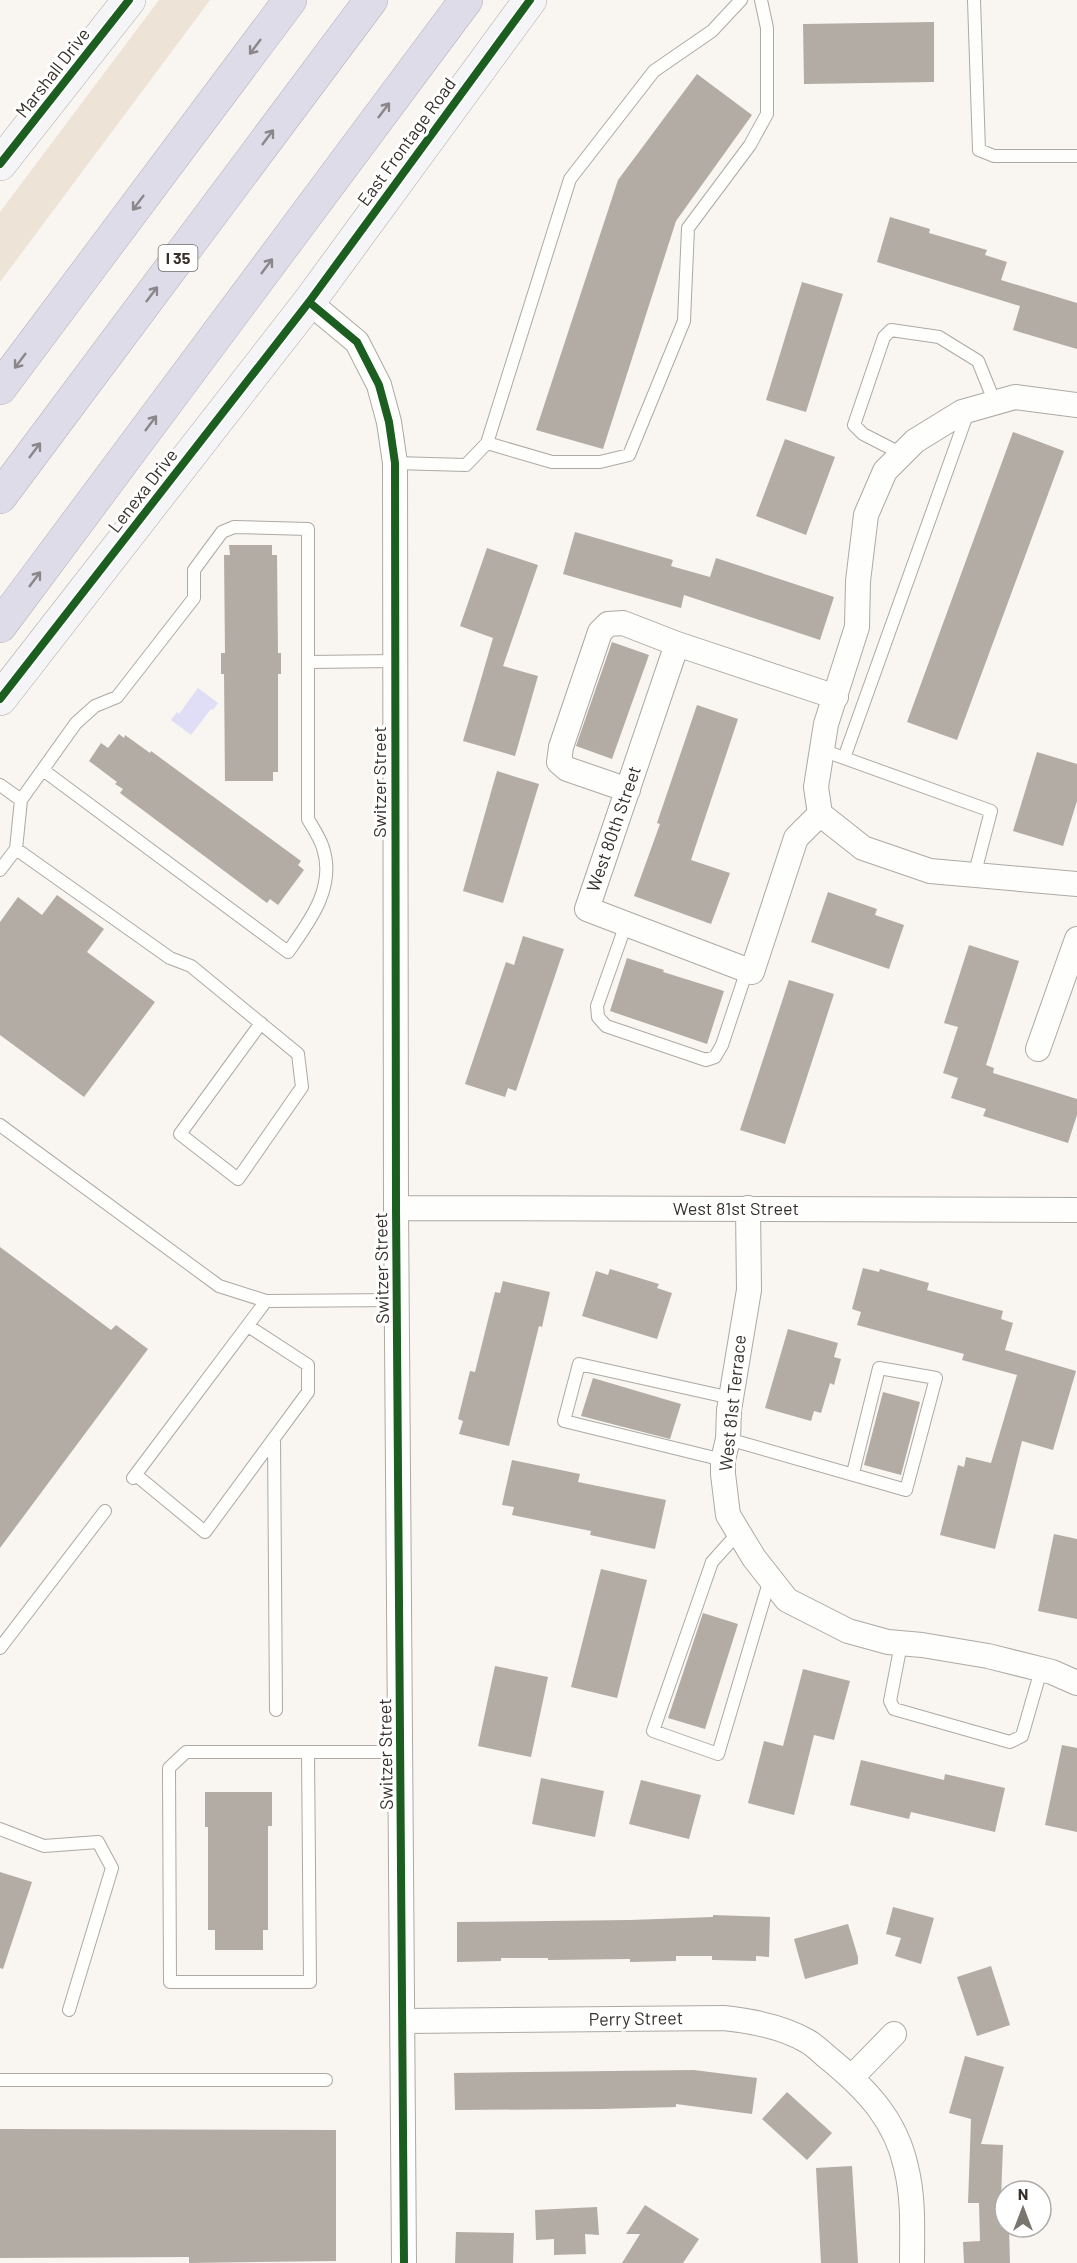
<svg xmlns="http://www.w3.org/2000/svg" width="1077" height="2263" font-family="Barlow,sans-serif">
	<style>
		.green { fill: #ede3d6 }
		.water { fill: #dfdef6 }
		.building { fill: #b2aca4 }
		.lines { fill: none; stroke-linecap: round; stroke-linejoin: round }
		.lane-casing { stroke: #ada9a4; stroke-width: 14 }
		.street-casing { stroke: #ada9a4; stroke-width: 26 }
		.secondary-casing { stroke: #ada9a4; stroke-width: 34 }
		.highway-casing { stroke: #b3b0bb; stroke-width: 34 }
		.lane { stroke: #fefefd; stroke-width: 12 }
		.street { stroke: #fefefd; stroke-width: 24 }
		.secondary { stroke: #f5f4f7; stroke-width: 33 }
		.highway { stroke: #dfdce9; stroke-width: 33 }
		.cycleway-casing { stroke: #fff; stroke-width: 11 }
		.cycleway { stroke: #1b5e20; stroke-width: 8 }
		.oneway { stroke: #8a868a }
		.labels { text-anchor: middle; stroke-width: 6; stroke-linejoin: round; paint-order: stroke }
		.shield { fill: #fff; stroke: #726e6a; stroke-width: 1.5 }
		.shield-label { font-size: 16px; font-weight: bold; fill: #35302a }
		.street-label { font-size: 18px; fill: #35302a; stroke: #fff }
	</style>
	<rect width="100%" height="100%" fill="#f9f5f0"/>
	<path class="green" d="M159,0h51l-210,282v-70z"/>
	<path class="water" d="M198,688l20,15 -5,7 -2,-1 -20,26 -20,-15 6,-8 2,2z"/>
	<path class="building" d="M934,22v60l-130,2 -1,-60z
		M697,74l55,41 -76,106 -73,228 -67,-19 82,-250z
		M890,217l40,12 -1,4 58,17 -2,5 22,7 -6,18 76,23v46l-64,-19 7,-24 -143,-44z
		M802,282l41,12 -37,118 -40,-12z
		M1013,432l51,19 -107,289 -50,-18z
		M785,439l50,18 -29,78 -50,-19z
		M575,532l98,28 -2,6 39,11 6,-19 118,39 -14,43 -136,-45 -3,13 -118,-34z
		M229,545h43v10h5l1,98h3v21h-3v98h-5v9h-48l-1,-107h-3v-21h4l-1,-98h6z
		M487,548l51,17 -35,101 35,10 -23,80 -52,-15 30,-103 -33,-12z
		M612,642l37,13 -37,104 -36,-13z
		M697,705l41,14 -47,141 39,13 -19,51 -77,-28 26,-72 -3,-1z
		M119,734l5,4 1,-3 25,18 1,-2 150,110 -3,4 6,5 -26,35 -8,-6 -3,4 -147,-110 3,-4 -8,-5 2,-2 -28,-21 12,-18 7,5z
		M1037,752l40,12v37l-14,45 -50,-15z
		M497,771l42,13 -36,119 -40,-12z
		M828,892l49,17 -2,6 29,10 -15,44 -78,-27z
		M57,895l47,34 -17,23 68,50 -71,95 -84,-62v-113l18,-25 24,18z
		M523,936l41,13 -48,142 -8,-3 -3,9 -40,-13 41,-122 8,3z
		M969,945l50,16 -33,104 8,3 -1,5 84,26v16l-9,28 -85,-27 3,-7 -35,-11 7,-20 -15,-5 15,-46 -14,-4z
		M627,958l37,12 -1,2 61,19 -17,53 -97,-33z
		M789,980l45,14 -49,150 -45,-14z
		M0,1247l111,83 5,-5 32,24 -148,199z
		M863,1268l16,4 1,-3 49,14 -2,7 76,21 -2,8 12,4 -8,27 71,21 -23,79 -31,-9 -27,108 -55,-14 18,-70 6,2 2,-10 25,6 26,-88 -55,-15 2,-6 -107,-29 4,-13 -9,-3z
		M610,1269l49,15 -2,4 15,5 -15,46 -75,-23 14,-45 12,4z
		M503,1281l47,11 -8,35 -3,-1 -30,120 -50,-12 4,-13 -5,-2 12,-48 5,1 20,-80 5,1z
		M788,1329l50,14 -4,14 7,2 -7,26 -4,-2 -9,30 -7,-2 -3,10 -46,-13z
		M593,1378l88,26 -11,35 -89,-23z
		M883,1392l37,10 -19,73 -37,-10z
		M512,1460l68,14 -2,8 88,18 -11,49 -65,-14 1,-4 -79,-16 2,-8 -12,-2z
		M1054,1534l23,5v80l-39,-8z
		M601,1569l46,11 -30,118 -46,-11z
		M703,1613l35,11 -33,105 -37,-11z
		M495,1666l53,11 -17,80 -53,-11z
		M803,1669l47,12 -16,59 -20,-5 -20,80 -46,-12 16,-62 19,5z
		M1062,1745l15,3v84l-32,-7z
		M861,1760l83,20 1,-6 60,14 -10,44 -84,-20 -2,7 -59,-14z
		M541,1778l63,13 -9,46 -63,-13z
		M641,1780l60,15 -12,44 -60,-15z
		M205,1792h67v34h-4v104h-5v20h-48v-20h-7v-103h-3z
		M0,1872l32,10 -29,87 -3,-1z
		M893,1907l41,11 -13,46 -26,-8 6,-18 -15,-4z
		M713,1915l57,2 -1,40 -13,-1v5l-44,-1v-4h-36v5l-46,1v-3l-82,1v-2h-47v3l-44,1v-40l173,-2 83,-3z
		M848,1924l10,33v7l-53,15 -11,-40z
		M991,1966l19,59 -33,11 -20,-59z
		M965,2056l39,11 -23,77 22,1 -3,82h9l1,36h-46l-1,-21 17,-1 -1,-38h-11l3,-84 -22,-6z
		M694,2070l63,8 -5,36 -76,-10v3l-75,2 -146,1 -1,-37z
		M787,2092l45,41 -25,27 -45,-41z
		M0,2129l336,1v131l-147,2v-6l-189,1z
		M852,2166l6,97h-37l-5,-95z
		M645,2205l54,34 -16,24h-61l18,-29h-14z
		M597,2207l2,28 -14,-1 1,20 -32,1v-16l-18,1 -1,-30z
		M456,2232l58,1 -1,30h-58z"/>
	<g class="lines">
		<defs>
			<path id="lane" d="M974,0l5,150 15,6h83
				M487,443l65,19h48l29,-7 55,-134 4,-93 62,-83 17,-31v-86l-6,-28
				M902,454l-39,-20 -9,-9 30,-88 7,-7 48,7 39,24 17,42
				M395,463l71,2 21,-22 83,-264 84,-108 58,-40 29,-31
				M308,662l87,-1
				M822,750l169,61 -17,65
				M844,758l124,-346
				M0,785l21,15 55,-77 19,-17 22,-9 77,-99v-28l28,-38 12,-5 74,2v290c5,9 12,19 15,29 13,40 -14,74 -35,104l-245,-182
				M16,849l154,109 21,8 107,88 4,33 -64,92 -58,-45 81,-111
				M0,870l16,-21 5,-49
				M626,924l-29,82 1,11 8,9 100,34 9,-3 7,-12 25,-75
				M0,1125l219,161 47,15 131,-1
				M274,1439l2,271
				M728,1439l178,51 30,-112 -57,-10 -26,105
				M723,1460l-159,-39 15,-57 152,34
				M136,1475l69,57 103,-140v-27l-60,-39
				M133,1478l133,-177
				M739,1532l-27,30 -59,169 65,23 52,-175
				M901,1644l-11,57 4,8 116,33 12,-6 19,-66
				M0,1648l105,-137
				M308,1752l2,230h-140l-1,-214 17,-16h215
				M0,1829l44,17 54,-4 14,26 -43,142
				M0,2080h326"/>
			<path id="street" d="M309,302l48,40 22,43 10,37 6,41 1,745 8,1055
				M1077,405l-62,-8 -53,15 -47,29 -30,30 -19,44 -8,66 -1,46 -31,97 -10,63 4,27 43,34 67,23 147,13
				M628,790l-61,-21 -8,-7 2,-15 39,-115 8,-8 15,-1 54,21
				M820,814l-24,24 -44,134 -165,-63 90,-265 159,53
				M1038,1049l39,-110
				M396,1208l681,2
				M748,1208l1,82 -20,120 -1,29 -5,21v14l5,41 26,43 33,42 61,31 40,11 34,3 66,11 64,16 25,11
				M404,2021l320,-3c28,3 59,9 83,23 9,5 17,14 25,20 36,30 64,60 74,106 8,32 6,64 6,96
				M852,2077l42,-43"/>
			<path id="secondary" d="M0,164l129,-164
				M0,699l309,-397 221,-302"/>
			<path id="highway" d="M0,388l290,-388
				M0,497l371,-497
				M0,626l466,-626"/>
		</defs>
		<use href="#lane" class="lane-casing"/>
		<use href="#street" class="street-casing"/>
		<use href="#secondary" class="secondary-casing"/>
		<use href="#highway" class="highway-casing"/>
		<use href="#lane" class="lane"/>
		<use href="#street" class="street"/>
		<use href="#secondary" class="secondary"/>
		<use href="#highway" class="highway"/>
		<defs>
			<path id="cycleway" d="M0,164l129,-164
				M309,302l48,40 22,43 10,37 6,41 1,745 8,1055
				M0,699l309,-397 221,-302"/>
		</defs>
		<use href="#cycleway" class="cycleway-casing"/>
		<use href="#cycleway" class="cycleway"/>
	</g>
	<defs><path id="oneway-shaft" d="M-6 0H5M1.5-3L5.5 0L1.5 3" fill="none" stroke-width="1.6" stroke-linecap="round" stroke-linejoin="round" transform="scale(1.5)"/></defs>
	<g class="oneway">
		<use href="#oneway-shaft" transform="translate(255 47) rotate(127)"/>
		<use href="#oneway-shaft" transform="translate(384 110) rotate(-53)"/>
		<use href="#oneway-shaft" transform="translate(268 137) rotate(-53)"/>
		<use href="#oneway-shaft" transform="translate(138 203) rotate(127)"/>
		<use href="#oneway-shaft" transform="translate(267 266) rotate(-53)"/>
		<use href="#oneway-shaft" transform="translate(152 294) rotate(-53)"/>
		<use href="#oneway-shaft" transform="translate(20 361) rotate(127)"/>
		<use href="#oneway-shaft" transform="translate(151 423) rotate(-53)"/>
		<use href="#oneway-shaft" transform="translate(35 450) rotate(-53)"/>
		<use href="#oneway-shaft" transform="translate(35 579) rotate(-53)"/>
	</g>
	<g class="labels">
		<rect class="shield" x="158.5" y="245" width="39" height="26" rx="4.5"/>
		<g class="shield-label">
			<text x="178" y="264">I 35</text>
		</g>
		<g class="street-label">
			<text transform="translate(53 73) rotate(-52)" y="6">Marshall Drive</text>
			<text transform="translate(407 142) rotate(-54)" y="6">East Frontage Road</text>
			<text transform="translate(143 491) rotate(-52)" y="6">Lenexa Drive</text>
			<text transform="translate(380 782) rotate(-90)" y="6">Switzer Street</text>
			<text transform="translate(614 829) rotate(-71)" y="6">West 80th Street</text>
			<text x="736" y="1215">West 81st Street</text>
			<text transform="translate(382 1268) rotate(-91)" y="6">Switzer Street</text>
			<text transform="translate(733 1403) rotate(-84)" y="6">West 81st Terrace</text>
			<text transform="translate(386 1754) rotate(-91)" y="6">Switzer Street</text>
			<text transform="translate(636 2019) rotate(-1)" y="6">Perry Street</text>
		</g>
	</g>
	<g transform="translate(1023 2209)"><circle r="28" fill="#ffffff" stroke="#aeacaa" stroke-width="1.5"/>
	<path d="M0-4.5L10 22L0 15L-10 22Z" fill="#7a756f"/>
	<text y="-9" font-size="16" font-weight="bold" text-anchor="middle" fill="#35302a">N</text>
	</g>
</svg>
